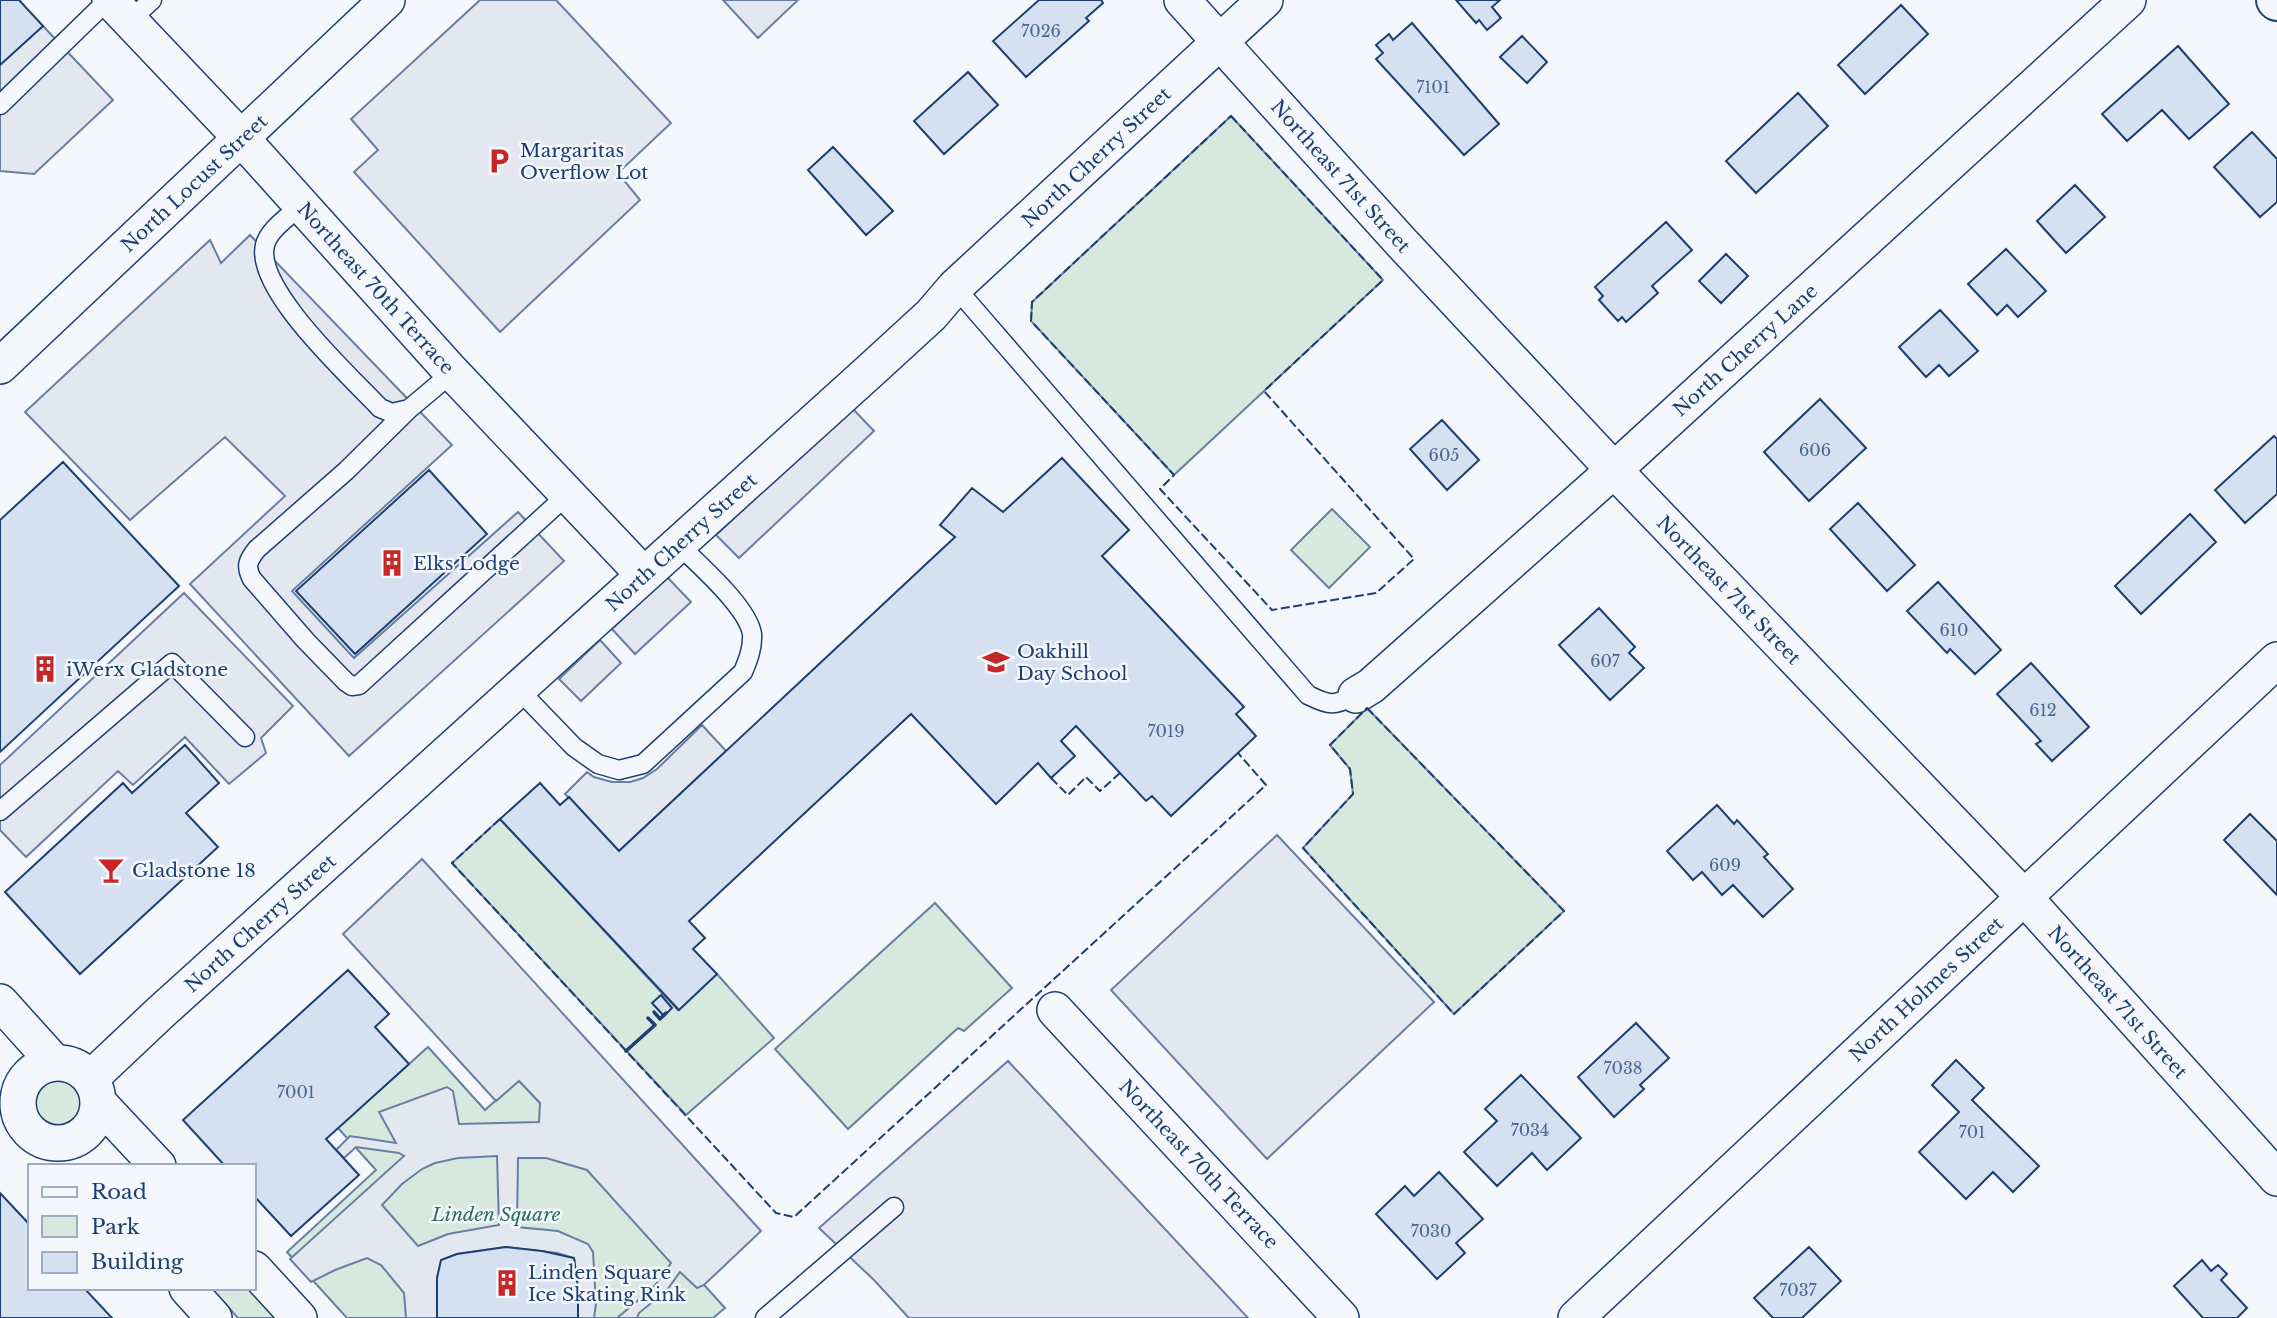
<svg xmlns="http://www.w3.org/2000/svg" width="2277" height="1318" font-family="'Libre Baskerville',serif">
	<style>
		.green { fill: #d7e8df; stroke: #687fa3; stroke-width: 2 }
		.parking { fill: #e3e8f0; stroke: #687fa3; stroke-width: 2; fill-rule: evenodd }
		.building { fill: #d5e0f0; stroke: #1d3f73; stroke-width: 2 }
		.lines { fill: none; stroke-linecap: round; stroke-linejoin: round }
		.service-casing { stroke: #1d3f73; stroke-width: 21 }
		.minor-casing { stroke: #1d3f73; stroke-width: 38 }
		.secondary-casing { stroke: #1d3f73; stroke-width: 42 }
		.service { stroke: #f4f7fb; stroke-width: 18 }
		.minor { stroke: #f4f7fb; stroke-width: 35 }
		.secondary { stroke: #f4f7fb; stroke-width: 38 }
		.fence { stroke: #1d3f73; stroke-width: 2; stroke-dasharray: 9 3.5; stroke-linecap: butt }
		.wall { stroke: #1d3f73; stroke-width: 3.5 }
		.labels { text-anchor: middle; stroke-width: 5; stroke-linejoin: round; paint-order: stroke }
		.number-label { font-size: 16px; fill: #4b6792 }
		.poi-label { font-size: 19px; fill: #1d3f73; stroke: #f4f7fb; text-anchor: start }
		.street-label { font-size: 19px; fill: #1d3f73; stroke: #f4f7fb }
		.park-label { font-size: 19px; font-style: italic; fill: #2c6c60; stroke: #f4f7fb }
	</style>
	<rect width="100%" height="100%" fill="#f4f7fb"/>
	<path class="green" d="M1231,116l152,164 -209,195 -143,-154 1,-19z
		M1332,509l38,38 -41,41 -38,-38z
		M1367,708l197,203 -110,103 -151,-166 50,-54 -3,-25 -20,-24z
		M500,819l178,191 39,-36 57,64 -88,77 -234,-252z
		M935,903l77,85 -48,43 -6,-3 -110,101 -73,-80z
		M428,1047l57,63 34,-30 206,228 -12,10h-366l-60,-66 89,-82 -38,-42z
		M35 1104a24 24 0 1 1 48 0a24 24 0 1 1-48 0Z
		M211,1288h38l27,30h-38z"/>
	<path class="parking" d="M480,0h76l115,123 -53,50 22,27 -140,132 -146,-160 24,-22 -27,-31z
		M723,0h75l-40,38z
		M43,26l70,74 -79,74 -34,-3v-106z
		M250,235l202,210 -160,146 62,67 164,-146 46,49 -215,195 -159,-172 95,-88 -60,-59 -95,83 -105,-108 185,-172 11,23z
		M852,408l22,23 -135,127 -23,-23z
		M667,577l24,25 -56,52 -23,-25z
		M184,593l109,113 -32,32 5,15 -37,31 -44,-47 -52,48 -15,-14 -92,86 -26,-27v-65z
		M600,640l21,23 -40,38 -22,-22z
		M702,725l24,26 -107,100 -54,-57 22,-22 7,5 18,5h18l13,-4 14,-9z
		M1277,835l157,167 -167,157 -156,-169z
		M422,859l339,372 -57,54 -7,3 -17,-16 -13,18 -28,23 -2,5h-20l36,-30 18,-25 -84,-93 -41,-12h-28l-1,69 41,4 30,13 5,8 3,52 -2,14h-16v-30l-4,-30 -17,-5 -51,-6 -49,7 -15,6 -5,18v40h-31l-2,-25 -23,-28 -14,-7 -32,12 -24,12 -21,-23 114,-103 -5,-3 -43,-6 -12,11 -8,-8 14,-14 46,7 -17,-31 68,-25 6,4 6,33 80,-2 1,-19 -21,-22 -23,20 -153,-167zM497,1156l2,69 -51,9 -30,12 -36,-41 20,-21 20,-15 13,-6 23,-5z
		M1008,1061l240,257h-339l-35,-38 -55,-52z"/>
	<path class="building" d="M0,0h19l24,26 -43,39z
		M1039,0h62l2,3 -17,15 3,3 -63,56 -33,-36z
		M1456,0h44l-8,7 9,11 -14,12 -8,-10 -3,3z
		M1901,5l27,29 -63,60 -27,-29z
		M1412,23l87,101 -35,31 -88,-96 7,-6 -7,-8 13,-11 4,6z
		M1522,36l25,26 -20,21 -27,-26z
		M2178,46l51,58 -40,35 -27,-29 -35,31 -25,-27z
		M968,72l30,33 -54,49 -30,-33z
		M1798,93l30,33 -72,67 -30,-32z
		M2252,132l25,27v43l-17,15 -46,-50z
		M833,147l60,64 -27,24 -58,-65z
		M2075,185l30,32 -39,36 -29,-32z
		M1666,222l26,28 -40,36 6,7 -32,29 -4,-5 -4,4 -19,-21 4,-4 -8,-9z
		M2006,249l40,42 -28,26 -11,-12 -10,10 -29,-31z
		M1726,254l22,22 -27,27 -22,-22z
		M1940,310l38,41 -29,25 -10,-11 -13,12 -27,-30z
		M1820,399l46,49 -57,53 -45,-49z
		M1442,420l37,40 -32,30 -37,-41z
		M2274,436l3,3v55l-32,29 -30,-33z
		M1062,458l67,72 -27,26 142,151 -8,7 20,22 -85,80 -19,-20 -6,5 -70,-75 -15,15 14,15 -24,22 -13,-15 -42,41 -85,-90 -222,207 16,17 -12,11 24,25 -38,36 -179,-191 40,-36 20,22 9,-8 50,54 336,-314 -15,-12 32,-37 31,24z
		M63,462l116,124 -179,166v-232z
		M429,470l58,64 -132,120 -59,-63z
		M1858,503l57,62 -28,26 -57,-62z
		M2190,514l26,28 -75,72 -26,-28z
		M1938,582l63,68 -26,24 -25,-25 -3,4 -40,-42z
		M1599,608l36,39 -6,6 15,15 -34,32 -51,-55z
		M2031,663l58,64 -37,34 -16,-17 5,-3 -44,-47z
		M185,745l34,38 -33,30 32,34 -138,127 -75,-82 118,-109 9,10z
		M1717,805l17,19 3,-4 31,34 -4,3 29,32 -30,28 -30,-32 -11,10 -20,-23 -9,8 -26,-29z
		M2250,814l27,27v54l-53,-55z
		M348,970l41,44 -14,13 34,37 -83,75 33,36 -68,61 -37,-40v-30h-29l-42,-46z
		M661,995l11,13 -8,8 -12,-13z
		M1636,1023l33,35 -29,27 4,4 -30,28 -36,-40z
		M1956,1060l28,28 -12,12 67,66 -26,26 -20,-20 -27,27 -47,-47 40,-40 -27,-27z
		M1521,1075l60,63 -34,32 -15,-17 -35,33 -33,-34 33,-31 -12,-12z
		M1439,1172l44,47 -27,24 9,10 -28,26 -61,-65 29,-28 9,10z
		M0,1193l30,32v63h54l28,30h-112z
		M506,1247l36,4 32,7 4,30v30h-141v-40l4,-18 16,-6z
		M1809,1247l32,34 -39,37h-29l-19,-20z
		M2202,1260l9,11 7,-6 9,9 -6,6 26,28 -10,10h-34l-29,-32z"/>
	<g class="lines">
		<defs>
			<path id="service" d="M129,21l23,-21
				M0,105l108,-105
				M301,205c-11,11 -32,24 -36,40 -11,44 86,132 115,163l12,5 17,-4
				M955,287l353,408c22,11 26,11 48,0
				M452,373l-43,36 -63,62 -89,78c-9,11 -12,17 -5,30l54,62 40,41 6,4 7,-1 208,-190
				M518,689l56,58 24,17 21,6 24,-6 100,-92c5,-12 10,-24 9,-38 -4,-27 -54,-70 -74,-90
				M0,811l172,-148 73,74
				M765,1318l129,-111"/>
			<path id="minor" d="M110,0l131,138 207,230 196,207
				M1182,0l219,242 213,228 410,427 253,281
				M0,366l387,-366
				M1356,695l15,-9 243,-216 514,-470
				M0,1002l55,61
				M1055,1010l286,308
				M18 1103a40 40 0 1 1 80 0a40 40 0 1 1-80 0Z
				M91,1078l70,-66 710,-642 60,-55 24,-28 310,-287
				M99,1103l59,63
				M254,1269l45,49
				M187,1288l27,30
				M1576,1318l701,-658"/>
			<path id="secondary" d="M2276,0l1,1"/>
		</defs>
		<use href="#service" class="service-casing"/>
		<use href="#minor" class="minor-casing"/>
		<use href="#secondary" class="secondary-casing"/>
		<use href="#service" class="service"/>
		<use href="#minor" class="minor"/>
		<use href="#secondary" class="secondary"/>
		<path class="fence" d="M1231,116l152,164 -119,111 150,168 -38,34 -104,17 -112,-121 14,-14 -143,-154 1,-19z
			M1367,708l197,203 -110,103 -151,-166 50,-54 -3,-25 -20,-24z
			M1051,778l17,17 18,-18 14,14 20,-18
			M500,819l-48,44 324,350 18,4 472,-432 -28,-32"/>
		<path class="wall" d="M654,1012l6,7 6,-6
			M626,1051l29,-26 -7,-7"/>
	</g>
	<defs>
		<symbol id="parking-bare" viewBox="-9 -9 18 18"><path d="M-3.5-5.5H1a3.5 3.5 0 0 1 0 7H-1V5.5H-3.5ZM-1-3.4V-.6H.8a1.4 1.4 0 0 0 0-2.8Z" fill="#c62828" stroke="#f4f7fb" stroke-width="2.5" paint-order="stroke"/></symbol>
		<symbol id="building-bare" viewBox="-9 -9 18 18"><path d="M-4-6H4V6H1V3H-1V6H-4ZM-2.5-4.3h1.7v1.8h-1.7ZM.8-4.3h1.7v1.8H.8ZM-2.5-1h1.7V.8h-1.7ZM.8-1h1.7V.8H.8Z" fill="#c62828" stroke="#f4f7fb" stroke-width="2.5" paint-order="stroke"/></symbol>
		<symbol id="school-bare" viewBox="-9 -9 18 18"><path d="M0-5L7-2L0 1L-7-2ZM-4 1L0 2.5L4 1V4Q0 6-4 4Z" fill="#c62828" stroke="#f4f7fb" stroke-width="2.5" paint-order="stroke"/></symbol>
		<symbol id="bar-bare" viewBox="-9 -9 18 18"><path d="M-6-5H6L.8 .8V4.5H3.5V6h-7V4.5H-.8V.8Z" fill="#c62828" stroke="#f4f7fb" stroke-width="2.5" paint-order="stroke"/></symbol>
	</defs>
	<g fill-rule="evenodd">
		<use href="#parking-bare" x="480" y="142" width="38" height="38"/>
		<use href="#building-bare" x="373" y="544" width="38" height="38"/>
		<use href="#school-bare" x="977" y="643" width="38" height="38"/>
		<use href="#building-bare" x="26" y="650" width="38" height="38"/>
		<use href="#bar-bare" x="92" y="851" width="38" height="38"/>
		<use href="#building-bare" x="488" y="1264" width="38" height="38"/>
	</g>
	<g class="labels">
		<g class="number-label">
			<text x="1041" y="37">7026</text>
			<text x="1433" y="93">7101</text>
			<text x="1815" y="456">606</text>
			<text x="1444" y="461">605</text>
			<text x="1954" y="636">610</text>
			<text x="1605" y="667">607</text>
			<text x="2043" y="716">612</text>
			<text x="1166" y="737">7019</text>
			<text x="1725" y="871">609</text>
			<text x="1623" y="1074">7038</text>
			<text x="296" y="1098">7001</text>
			<text x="1530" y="1136">7034</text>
			<text x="1972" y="1138">701</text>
			<text x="1431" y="1237">7030</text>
			<text x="1798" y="1296">7037</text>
		</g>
		<g class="poi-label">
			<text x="520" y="157">Margaritas<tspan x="520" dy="22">Overflow Lot</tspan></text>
			<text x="413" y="570">Elks Lodge</text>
			<text x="1017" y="658">Oakhill<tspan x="1017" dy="22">Day School</tspan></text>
			<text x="66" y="676">iWerx Gladstone</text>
			<text x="132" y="877">Gladstone 18</text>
			<text x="528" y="1279">Linden Square<tspan x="528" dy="22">Ice Skating Rink</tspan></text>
		</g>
		<g class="street-label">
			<text transform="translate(1096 157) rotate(-43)" y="7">North Cherry Street</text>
			<text transform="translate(1341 176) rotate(48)" y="7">Northeast 71st Street</text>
			<text transform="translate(194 183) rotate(-43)" y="7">North Locust Street</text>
			<text transform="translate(376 288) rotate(48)" y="7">Northeast 70th Terrace</text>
			<text transform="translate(1745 350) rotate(-42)" y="7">North Cherry Lane</text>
			<text transform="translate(681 542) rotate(-42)" y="7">North Cherry Street</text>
			<text transform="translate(1729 590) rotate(46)" y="7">Northeast 71st Street</text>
			<text transform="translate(260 923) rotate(-42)" y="7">North Cherry Street</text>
			<text transform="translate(1926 989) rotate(-43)" y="7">North Holmes Street</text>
			<text transform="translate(2118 1002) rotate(48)" y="7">Northeast 71st Street</text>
			<text transform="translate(1199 1164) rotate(47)" y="7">Northeast 70th Terrace</text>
		</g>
		<g class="park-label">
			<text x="496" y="1221">Linden Square</text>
		</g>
	</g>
	<rect x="28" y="1164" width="228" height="126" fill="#f4f7fb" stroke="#9eadc5" stroke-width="2"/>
	<rect x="42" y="1187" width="35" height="10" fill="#f4f7fb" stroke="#9eadc5" stroke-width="2"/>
	<text x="91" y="1199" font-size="21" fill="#1d3f73">Road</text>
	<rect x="42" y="1216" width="35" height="21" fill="#d7e8df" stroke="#9eadc5" stroke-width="2"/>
	<text x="91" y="1234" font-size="21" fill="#1d3f73">Park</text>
	<rect x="42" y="1252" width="35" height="21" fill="#d5e0f0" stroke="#9eadc5" stroke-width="2"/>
	<text x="91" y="1269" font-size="21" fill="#1d3f73">Building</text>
</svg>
